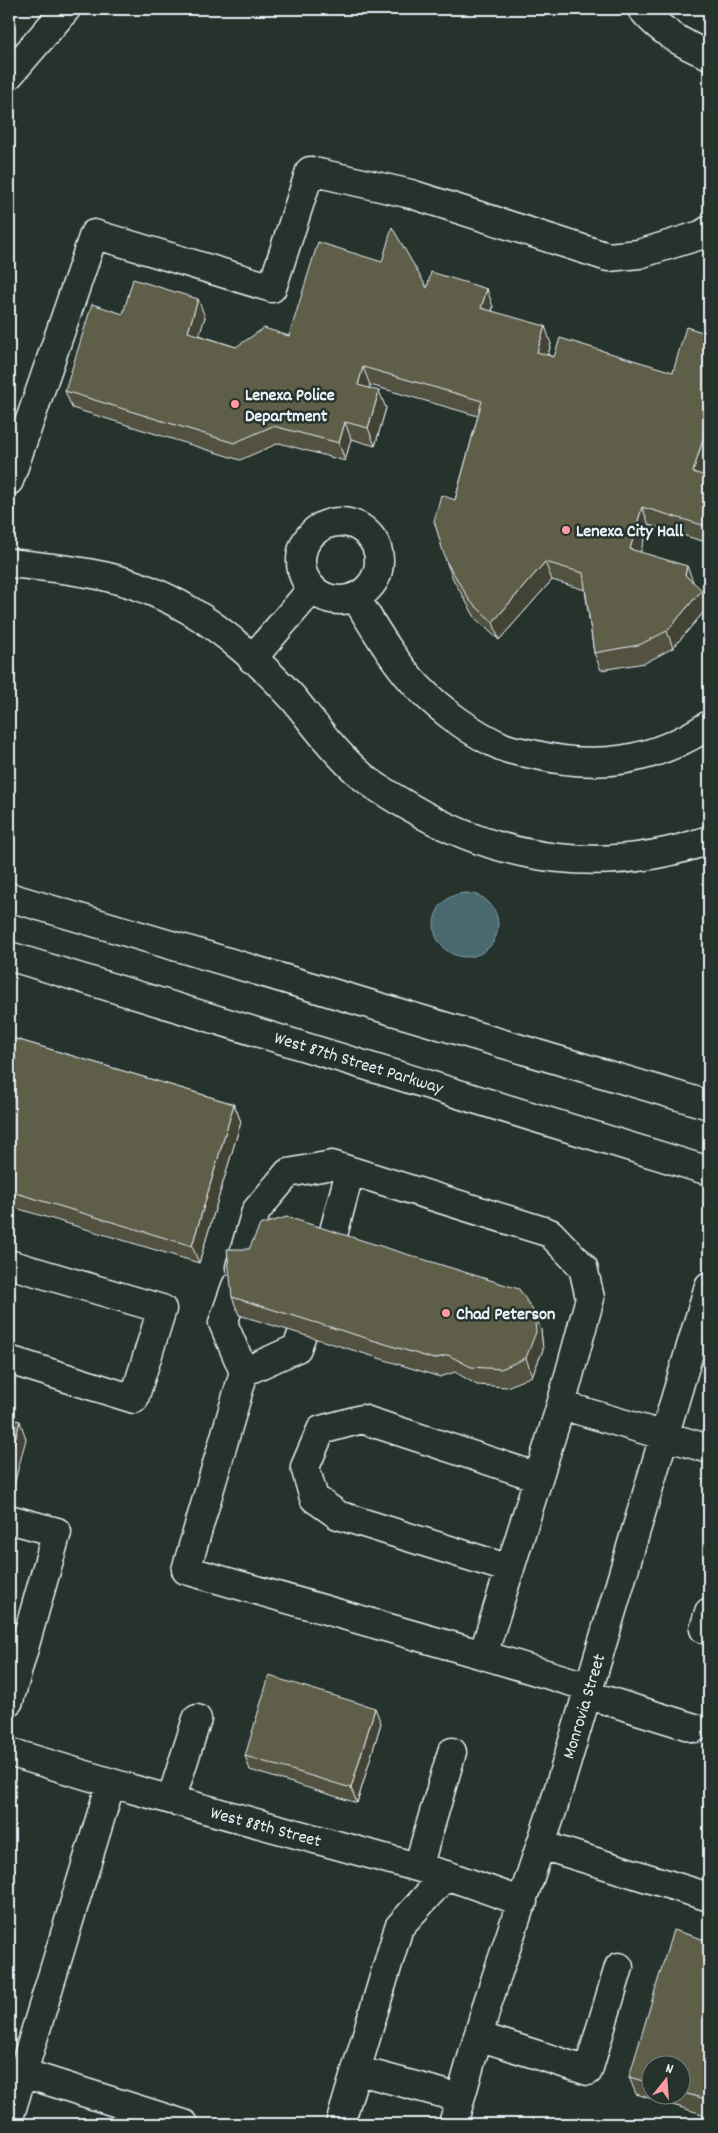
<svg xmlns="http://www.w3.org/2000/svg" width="718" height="2133" font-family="Dekko,sans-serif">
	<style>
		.water { fill: #4a6971; stroke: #899fa7 }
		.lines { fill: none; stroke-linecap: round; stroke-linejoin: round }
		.minor-casing { stroke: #e8f1f8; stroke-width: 31 }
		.major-casing { stroke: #e8f1f8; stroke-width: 31 }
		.minor { stroke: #26332d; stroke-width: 28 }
		.major { stroke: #26332d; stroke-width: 28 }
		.wall { fill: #525140; stroke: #e8f1f8; fill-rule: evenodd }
		.shaded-wall { fill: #424234; stroke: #e8f1f8 }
		.building { fill: #5f5e4a; stroke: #e8f1f8 }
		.poi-dot { fill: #ff9aa2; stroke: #26332d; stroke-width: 2 }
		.labels { text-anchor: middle; stroke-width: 5; stroke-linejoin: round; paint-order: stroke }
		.poi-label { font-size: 18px; font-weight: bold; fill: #e8f1f8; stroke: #26332d; text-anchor: start }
		.street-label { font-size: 18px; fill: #e8f1f8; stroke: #26332d }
	</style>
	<rect width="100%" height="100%" fill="#26332d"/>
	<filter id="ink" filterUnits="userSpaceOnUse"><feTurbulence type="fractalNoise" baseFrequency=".02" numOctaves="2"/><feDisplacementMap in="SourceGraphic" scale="10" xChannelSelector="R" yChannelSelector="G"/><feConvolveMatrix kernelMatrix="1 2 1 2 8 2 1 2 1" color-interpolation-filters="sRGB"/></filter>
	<g filter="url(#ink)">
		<path class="water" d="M434 925a32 32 0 1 1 64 0a32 32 0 1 1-64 0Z"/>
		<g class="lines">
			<defs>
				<path id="minor" d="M642,9c17,21 42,36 67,46
					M9,75l57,-66
					M9,481l85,-247 178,54 38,-117 101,23 197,63 31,-3 62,-19 8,-5
					M301 561a39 39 0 1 1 78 0a39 39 0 1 1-78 0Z
					M9,563c68,7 119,11 180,47 36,21 76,57 104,88 22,27 42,55 69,78 15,13 34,23 51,33 92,54 195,66 296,31
					M356,598c19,31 38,64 63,90 23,23 54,46 84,59 9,4 20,5 29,7 65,16 121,8 177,-29
					M252,659l59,-69
					M330,1246l20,-75
					M9,1264l153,45 -28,90 -125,-39
					M240,1267l16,-56 32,-38 44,-8 218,68 33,34 7,31 -29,107
					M236,1286l-13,37 21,49 -58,198 297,85
					M244,1372l53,-24 5,-14
					M9,1519l48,13 -48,169
					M510,1569l-172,-54 -24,-17 -9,-31 16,-37 41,-11 176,58
					M709,1612l-5,17 5,1
					M589,1687l-106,-32 78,-250 148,44
					M586,1694l109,34
					M9,1752l123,37 314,86 77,27
					M171,1800l26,-81
					M541,1845l168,52
					M418,1867l34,-115
					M478,2036l110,35 31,-104
					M356,2070l104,28
					M23,2073l161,51
					M9,2118l102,-335
					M340,2124l59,-197 47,-52
					M453,2124l35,-122 65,-194 156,-522"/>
				<path id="major" d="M9,897l700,208
					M9,956l700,215"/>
			</defs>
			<use href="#minor" class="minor-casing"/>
			<use href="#major" class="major-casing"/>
			<use href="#minor" class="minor"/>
			<use href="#major" class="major"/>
		</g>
		<path class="wall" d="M427,288l66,19 -1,4 59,33 -3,11 6,2 119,15 36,-38v124l-5,17 5,2v66l-60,-18 -9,27 53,30 15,25 -35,41 -28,15 -44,7 -7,-17 -9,-63 -33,-10 -53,60 -23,-21 -23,-40 -7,-18 9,-61 23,-84 -108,-31 -1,3 17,20 -11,38 -24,-7 -6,22 -66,-18 -39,17 -168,-52 -7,-17 58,-77 82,3 -6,18 37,12 53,-11z
			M9,1037l225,67 7,18 -42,141 -190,-57z
			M232,1297l309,33 2,20 -11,26 -25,11 -30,-2 -22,-13 -15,5 -201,-62z
			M381,1723l-24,80 -107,-33 -5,-14z
			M709,1941v175l-73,-22 -7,-17zM650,2066h30v30h-30z"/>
		<path class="shaded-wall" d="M487,289l6,18 -5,18 -7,-17z
			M198,299l7,18 -10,33 -7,-18z
			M545,326l6,18 -8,26 -6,-18z
			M363,367l7,18 -5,18 -7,-18z
			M379,391l7,17 -11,38 -7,-18z
			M709,419v39l-9,31 -7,-17z
			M345,422l6,17 -6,22 -6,-18z
			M642,507l7,18 -13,41 -6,-17z
			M545,562l7,18 -53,60 -6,-18z
			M687,566l7,18 -9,-9z
			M702,590l6,17 -35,41 -6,-17z
			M234,1104l7,18 -42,141 -7,-17z
			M534,1312l7,18 2,20 -11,26 -6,-18z
			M20,1421l6,18 -17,65v-42z
			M375,1708l6,15 -24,80 -6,-15z"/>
		<path class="building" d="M392,227l35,61 4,-16 56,17 -6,19 64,18 -8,26 17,5 6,-19 113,34 13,-45 23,7v85l-16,53 16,5v50l-67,-20 -12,42 57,17 -2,9 17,15 -35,41 -28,14 -45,8 -11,-80 -38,-11 -52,60 -23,-21 -24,-40 -12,-40 7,-26 14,5 27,-99 -119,-34 -5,18 21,6 -11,37 -23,-6 -6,21 -66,-17 -39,17 -169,-52 27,-87 31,10 10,-35 65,20 -10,33 48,15 28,-19 25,8 29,-94 64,20z
			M9,1037l225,67 -42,142 -183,-55z
			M287,1217l232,72 15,23 2,20 -10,26 -25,11 -30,-2 -23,-12 -14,4 -202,-62 -5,-48h22l11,-24z
			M9,1418l11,3 -11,41z
			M269,1676l106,32 -24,80 -106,-32z
			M673,1930l36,11v159l-29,-8v-26h-30v17l-21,-6z"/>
	</g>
	<g class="poi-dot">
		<circle cx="235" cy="404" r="5"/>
		<circle cx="566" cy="530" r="5"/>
		<circle cx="446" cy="1313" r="5"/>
	</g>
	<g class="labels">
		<g class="poi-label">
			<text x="245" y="400">Lenexa Police<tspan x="245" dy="21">Department</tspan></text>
			<text x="576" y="536">Lenexa City Hall</text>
			<text x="456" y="1319">Chad Peterson</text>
		</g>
		<g class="street-label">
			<text transform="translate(359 1062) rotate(17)" y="6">West 87th Street Parkway</text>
			<text transform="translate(583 1706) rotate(-73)" y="6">Monrovia Street</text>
			<text transform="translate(266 1826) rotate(15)" y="6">West 88th Street</text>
		</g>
	</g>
	<rect width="718" height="2133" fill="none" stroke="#26332d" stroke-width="30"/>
	<rect x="15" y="15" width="688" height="2103" fill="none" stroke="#e8f1f8" stroke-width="2" filter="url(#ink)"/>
	<g transform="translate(666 2080) rotate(17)"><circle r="24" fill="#26332d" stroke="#747f7e"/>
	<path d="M0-4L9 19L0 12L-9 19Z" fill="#ff9aa2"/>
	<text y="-8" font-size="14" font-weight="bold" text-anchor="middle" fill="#e8f1f8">N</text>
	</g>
</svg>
